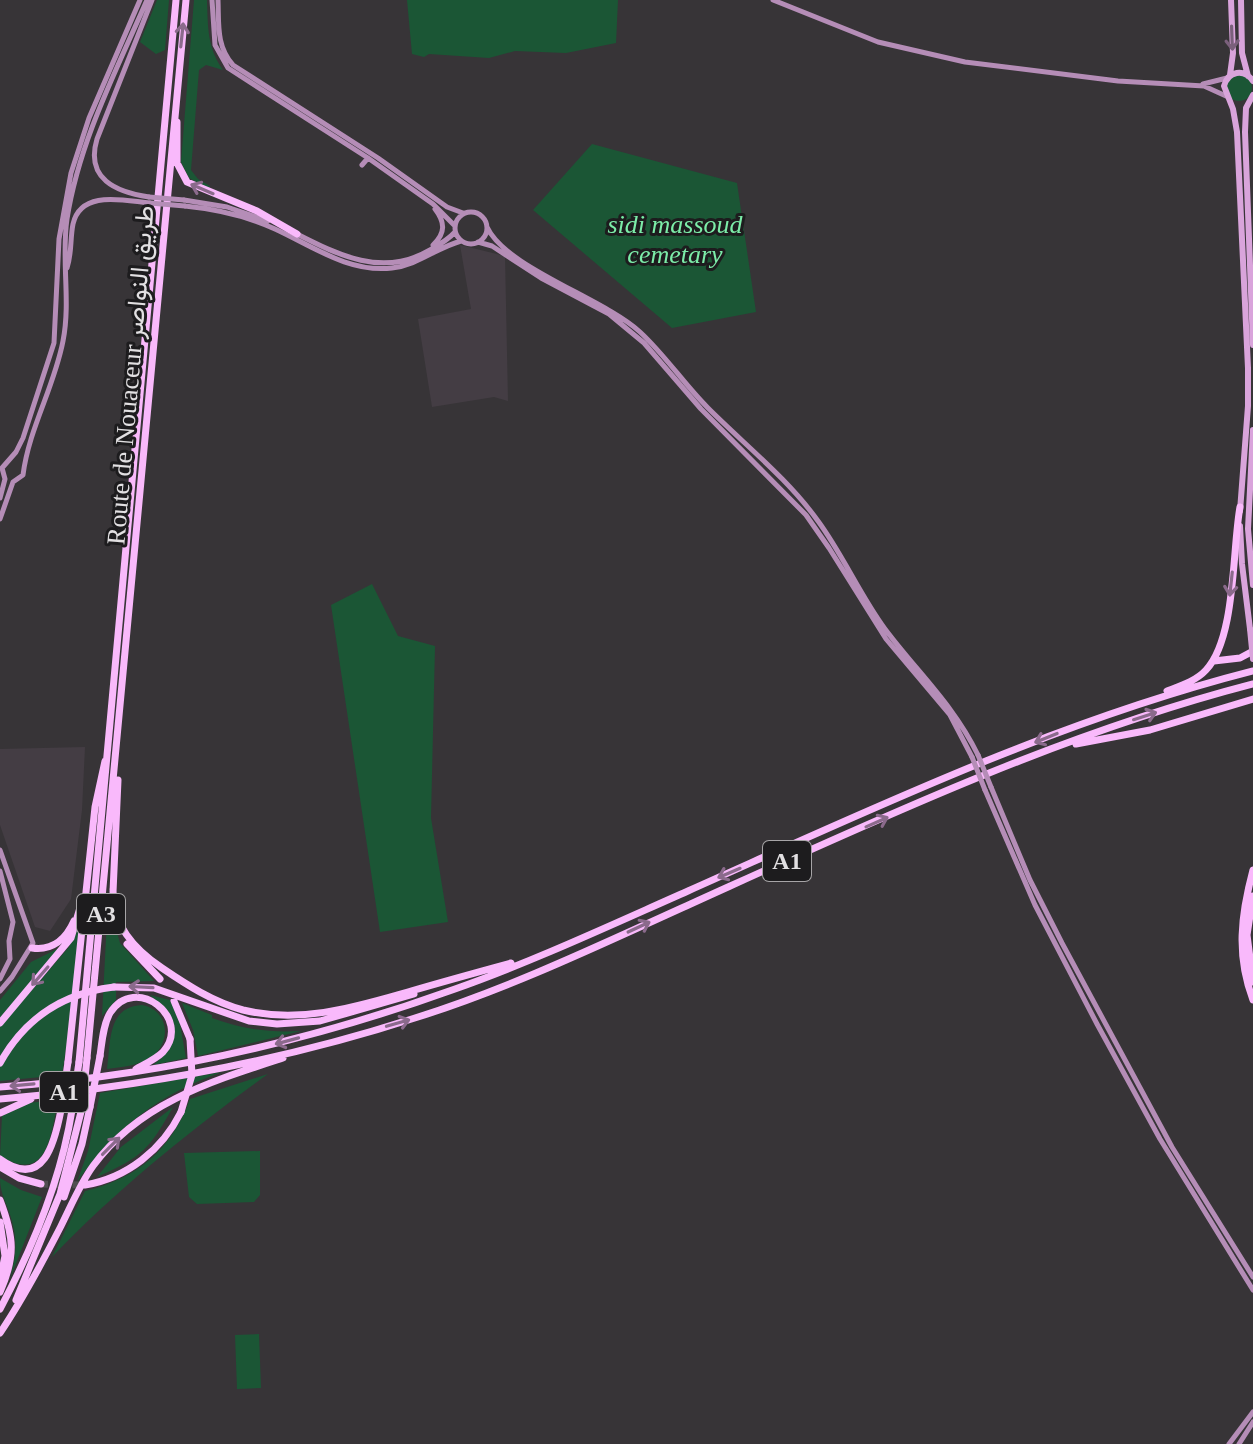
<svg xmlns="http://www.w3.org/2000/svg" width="1253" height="1444" font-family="'Times New Roman',Vazirmatn,serif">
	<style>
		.built { fill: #443d44 }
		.green { fill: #1b5635 }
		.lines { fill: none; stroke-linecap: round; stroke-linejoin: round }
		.highway-tunnel { stroke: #514e51; stroke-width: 7; stroke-dasharray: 7 3.5; stroke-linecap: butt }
		.secondary { stroke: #b58db7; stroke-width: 5 }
		.primary { stroke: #d9a4db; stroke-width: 6 }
		.highway { stroke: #f9b9fb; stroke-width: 7 }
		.secondary-bridge { stroke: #b58db7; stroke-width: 5 }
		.primary-bridge { stroke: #d9a4db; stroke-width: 6 }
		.highway-bridge { stroke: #f9b9fb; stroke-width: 7 }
		.oneway { stroke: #8b6a8c }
		.oneway2 { stroke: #7b607c }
		.labels { text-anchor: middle; stroke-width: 6; stroke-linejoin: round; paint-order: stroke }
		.shield { fill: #1d1c1e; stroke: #a7a5a7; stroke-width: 2 }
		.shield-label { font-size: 24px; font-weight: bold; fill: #e2e0e2 }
		.park-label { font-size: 26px; font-style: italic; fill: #7ceca8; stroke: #1d1c1e }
		.street-label { font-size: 26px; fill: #e2e0e2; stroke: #1d1c1e }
	</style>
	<rect width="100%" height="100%" fill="#373437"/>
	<path class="built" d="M460,245l45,11 3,145 -14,-4 -62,10 -14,-88 53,-10z
		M85,747l-3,63 -11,89 -21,32 -15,-4 -35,-102v-76z"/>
	<path class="green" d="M157,0h12l-4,50 -9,4 -16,-12z
		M194,0h13c1,27 0,47 16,70l-17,-5 -7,5 -8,100 7,9 12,7 -1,3 -20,-11 -8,-16z
		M407,0h211l-2,43 -50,10 -51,-2 -26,7 -60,-4 -5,3 -12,-3z
		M1226 88a13 13 0 1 1 26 0a13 13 0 1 1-26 0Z
		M592,144l145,39 19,129 -84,16 -139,-118z
		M372,584l26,52 37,10 -4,172 17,104 -68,10 -49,-327z
		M108,900l12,43 34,38 -38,1v18l-14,16z
		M83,916l-11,94 -10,65 -62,6v-54l69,-80z
		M61,947l-61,71v-18l31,-38z
		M150,995l20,5 10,24 6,34 -33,7c24,-17 18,-27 15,-54z
		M182,1003l30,12v3c30,11 57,15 89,13l-103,25 -5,-26z
		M142,1005c28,5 30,39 8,53 -13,8 -28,9 -43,11 4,-28 0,-62 35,-64z
		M222,1072c-64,23 -105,54 -145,110l11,-31 12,-58z
		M268,1074c-75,54 -152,116 -216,183l33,-66c53,-13 86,-41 105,-92z
		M58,1100c-7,34 -10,85 -58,56l2,-40 25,-13z
		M173,1107c-24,43 -31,50 -76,70l24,-30z
		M260,1151v44l-6,7 -57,2 -8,-7 -5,-44z
		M0,1178l21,12 21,7 -32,82c7,-25 8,-44 -2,-70 -4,-11 -8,-18 -8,-31z
		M259,1334l2,54 -24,1 -2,-54z"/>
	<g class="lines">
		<path class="highway-tunnel" d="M41,1184l44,1"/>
		<path class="secondary" d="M212,0l3,45 13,23 140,90 65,46 21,21
			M218,0c1,24 -2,46 15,65l145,93 69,49 16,6
			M773,0l105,42 87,20 153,19 86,5 22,10
			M1203,84l24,-6
			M362,165l6,-7
			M149,197c-33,-5 -64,-18 -52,-58l55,-139
			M184,200l43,7 41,14
			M185,206c30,3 62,10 90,23 37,17 74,44 117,39 26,-3 44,-20 69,-27
			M455 228a16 16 0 1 1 32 0a16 16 0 1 1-32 0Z
			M487,227c19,41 116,71 153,105 25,23 44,52 68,76 37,37 80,71 110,113 25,34 42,74 67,108 33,44 68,75 93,126
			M295,233c43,22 88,45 135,17 9,-5 18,-10 25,-18
			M478,242l14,4 49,32 68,36 35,29 57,66 105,106 23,33 57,91 64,76 22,42
			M433,245c13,-12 12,-23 2,-36
			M67,268c5,-15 3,-29 6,-44 8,-35 52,-23 77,-21
			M0,498l5,-19 -3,-11 14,-16 7,-14 31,-95 5,-104 12,-66 18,-55 51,-118
			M0,519l13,-37 10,-7c6,-47 31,-87 40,-134 8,-40 -2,-82 4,-122 12,-77 49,-148 80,-219
			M991,787l39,93 32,63 110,204 81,130
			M985,790l50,115 62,119 63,115 93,151
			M0,850l33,93 -21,34 -12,14
			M0,871l13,51 -4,19 1,18 -10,20
			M1229,1444l24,-32
			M1239,1444l14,-22"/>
		<path class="primary" d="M1241,0l1,53 6,23
			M1230,75l3,-22 -2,-53
			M1253,95l-7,13 -1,24 8,213
			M1253,430l-5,99 5,56
			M1240,511l8,-105v-38l-11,-236 -4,-23 -9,-23c4,-15 20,-18 29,-5
			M1240,526l2,38 8,65"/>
		<path class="highway" d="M177,122v41l10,19 70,29 40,23
			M1214,661l26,-3 13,-7
			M1167,691c13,-5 29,-10 39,-21 30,-32 26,-119 34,-163
			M1076,744l74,-14 103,-31
			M1253,870c-12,45 -17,85 0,130
			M113,889c0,37 20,59 49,79 25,17 51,34 81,42 58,14 112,-3 168,-19 34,-10 67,-19 100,-28
			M113,892l5,-112
			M1253,896l-6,39 6,47
			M127,944l33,35
			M32,948c20,3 34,-9 42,-27
			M114,987l40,1 95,33 28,3 43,-3 94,-27
			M174,1001l16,38
			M0,1023l71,-85 11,-37
			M100,1056c2,-14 3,-31 10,-43 25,-40 83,5 53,39 -7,7 -18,12 -27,17
			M87,1058l99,-1058
			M68,1062l27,-255 10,-46
			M79,1062l97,-1062
			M0,1087c156,-11 308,-45 455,-98 79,-28 156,-64 233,-98 184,-82 369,-170 565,-220
			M0,1099c141,-12 283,-38 418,-82 95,-30 186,-74 277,-115 181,-82 365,-168 558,-218
			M0,1113l31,-14
			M0,1159c44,32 55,-18 61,-49
			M0,1167l19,11 22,6
			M85,1185c42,-7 77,-35 96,-73
			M64,1197l18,-53 8,-37
			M0,1200c14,37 16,56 0,92
			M0,1222l5,34 -5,24
			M16,1300l44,-106 22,-86
			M0,1309c33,-62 61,-129 72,-199
			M0,1333c23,-34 42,-70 61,-107 10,-20 19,-42 32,-60 46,-63 119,-85 190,-108"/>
		<path class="secondary-bridge" d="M149,197l35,3
			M150,203l35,3
			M978,755l13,32
			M972,757l13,33"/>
		<path class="primary-bridge" d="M1250,629l3,30"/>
		<path class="highway-bridge" d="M0,1063c25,-45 64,-70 114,-76
			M90,1107l10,-51
			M82,1108l5,-50
			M61,1110l7,-48
			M72,1110l7,-48
			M181,1112l11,-37 -2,-36"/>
	</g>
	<defs><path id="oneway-shaft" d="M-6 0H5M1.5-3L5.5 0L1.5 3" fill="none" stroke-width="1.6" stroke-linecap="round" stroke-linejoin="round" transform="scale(2)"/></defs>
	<g class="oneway">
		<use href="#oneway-shaft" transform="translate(182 35) rotate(-84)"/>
		<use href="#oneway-shaft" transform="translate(202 189) rotate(-157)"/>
		<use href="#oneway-shaft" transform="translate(1231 584) rotate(96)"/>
		<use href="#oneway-shaft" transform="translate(1145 716) rotate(-18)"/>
		<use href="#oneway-shaft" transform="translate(1046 738) rotate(158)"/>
		<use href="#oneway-shaft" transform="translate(877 822) rotate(-24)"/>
		<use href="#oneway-shaft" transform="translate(729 873) rotate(157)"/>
		<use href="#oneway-shaft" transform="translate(639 927) rotate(-25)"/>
		<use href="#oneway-shaft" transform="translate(40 976) rotate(131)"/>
		<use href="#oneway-shaft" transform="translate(141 987) rotate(-177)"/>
		<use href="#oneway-shaft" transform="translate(398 1023) rotate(-16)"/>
		<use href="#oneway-shaft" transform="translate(287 1041) rotate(165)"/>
		<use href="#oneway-shaft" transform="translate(22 1085) rotate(175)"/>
		<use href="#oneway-shaft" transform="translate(111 1146) rotate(-45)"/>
	</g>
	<use class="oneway2" href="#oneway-shaft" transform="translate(1232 38) rotate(88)"/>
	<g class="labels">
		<g class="shield">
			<rect x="763" y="841" width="48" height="40" rx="6"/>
			<rect x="77" y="894" width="48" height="40" rx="6"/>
			<rect x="40" y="1072" width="48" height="40" rx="6"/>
		</g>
		<g class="shield-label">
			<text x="787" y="869">A1</text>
			<text x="101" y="922">A3</text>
			<text x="64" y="1100">A1</text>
		</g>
		<g class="park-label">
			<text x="675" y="233">sidi massoud<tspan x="675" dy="30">cemetary</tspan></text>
		</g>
		<g class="street-label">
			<text transform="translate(130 375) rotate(-85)" y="9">Route de Nouaceur طريق النواصر</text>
		</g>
	</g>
</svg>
